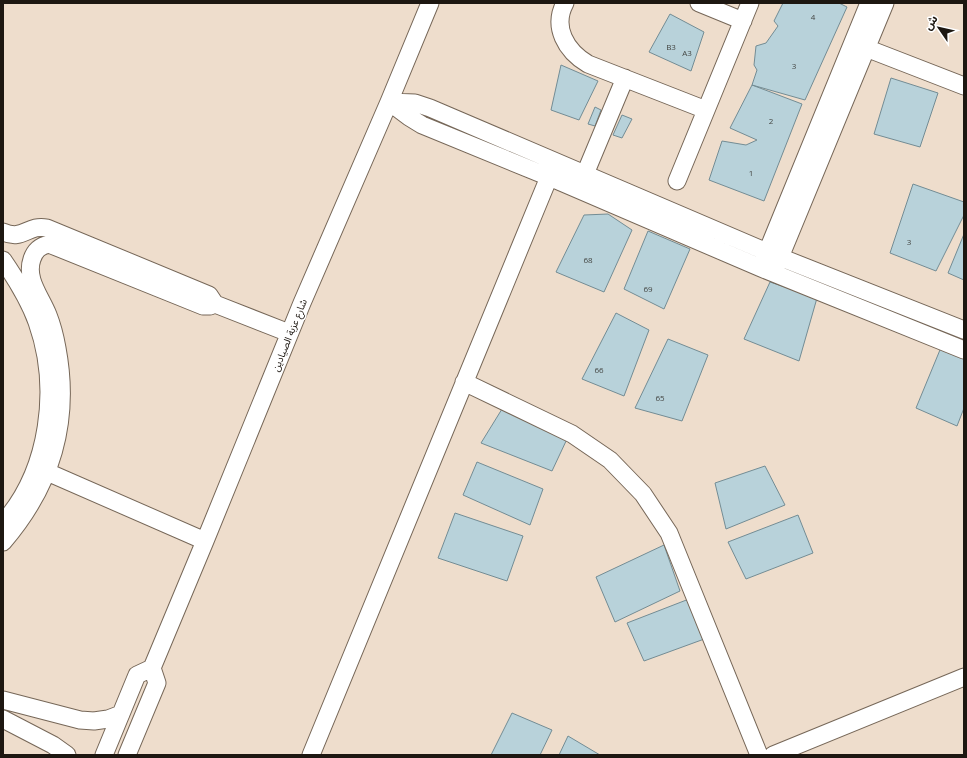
<svg xmlns="http://www.w3.org/2000/svg" width="967" height="758" font-family="'Open Sans','Noto Sans Arabic',sans-serif">
	<style>
		.building { fill: #b8d2da; stroke: #738c94 }
		.lines { fill: none; stroke-linecap: round; stroke-linejoin: round }
		.street-casing { stroke: #766758; stroke-width: 19 }
		.street { stroke: #fff; stroke-width: 17 }
		.labels { text-anchor: middle; stroke-width: 3; stroke-linejoin: round; paint-order: stroke }
		.number-label { font-size: 8px; fill: #444643 }
		.street-label { font-size: 10px; fill: #1d1711; stroke: #fff }
	</style>
	<rect width="100%" height="100%" fill="#edc"/>
	<path class="building" d="M783,3h56l8,4 -42,93 -53,-15 5,-15 -3,-5 2,-19 10,-3 12,-17 -4,-5z
		M670,14l34,18 -13,39 -42,-19z
		M561,65l37,16 -19,39 -28,-10z
		M891,78l47,15 -18,54 -46,-13z
		M752,85l50,19 -38,97 -55,-21 13,-39 24,4 11,-5 -27,-12z
		M595,107l6,3 -6,16 -7,-2z
		M622,115l10,4 -10,19 -9,-3z
		M913,184l51,18v13l-28,56 -46,-18z
		M608,214l24,16 -28,62 -48,-20 28,-57z
		M648,231l42,18 -26,60 -40,-20z
		M964,234v46l-16,-7z
		M770,282l47,16 -18,63 -55,-22z
		M616,313l33,17 -25,66 -42,-17z
		M668,339l40,16 -26,66 -47,-13z
		M942,345l22,8v55l-7,18 -41,-18z
		M502,409l65,30 -15,32 -71,-28z
		M477,462l66,27 -13,36 -67,-30z
		M765,466l20,39 -59,24 -11,-46z
		M455,513l68,23 -16,45 -69,-23z
		M798,515l15,38 -67,26 -18,-37z
		M664,545l16,46 -65,31 -19,-45z
		M689,599l18,39 -63,23 -17,-38z
		M512,713l40,17 -12,25h-49z
		M568,736l32,19h-41z"/>
	<g class="lines">
		<defs>
			<path id="street" d="M565,3c-13,24 1,48 23,61l118,46
				M699,3l44,18
				M866,48l98,38
				M389,102l20,15 13,8 127,52 212,91 203,82
				M389,102l26,1 15,5 337,144 197,78
				M585,174l40,-96
				M677,181l73,-178
				M3,232c21,9 24,-8 44,-4l162,67 6,9 74,29
				M3,260c13,19 26,40 34,62 23,65 13,148 -34,201
				M763,262l106,-259
				M776,267l109,-264
				M464,382l108,52 38,26 33,34 26,39 90,222
				M38,468l167,73
				M3,542c49,-57 68,-120 54,-194 -2,-11 -5,-23 -9,-33 -7,-18 -23,-36 -16,-56 3,-9 8,-13 17,-15l154,62h7l5,-2
				M152,668l53,-127 97,-238 87,-201 41,-99
				M3,700l77,20 14,1 14,-2 13,-5
				M3,719l50,26 14,10
				M104,755l33,-80 15,-7 5,15 -30,72
				M311,755l238,-578
				M773,755l191,-78"/>
		</defs>
		<use href="#street" class="street-casing"/>
		<use href="#street" class="street"/>
	</g>
	<g class="labels">
		<g class="number-label">
			<text x="813" y="20">4</text>
			<text x="671" y="50">B3</text>
			<text x="687" y="56">A3</text>
			<text x="794" y="69">3</text>
			<text x="771" y="124">2</text>
			<text x="751" y="176">1</text>
			<text x="909" y="245">3</text>
			<text x="588" y="263">68</text>
			<text x="648" y="292">69</text>
			<text x="599" y="373">66</text>
			<text x="660" y="401">65</text>
		</g>
		<g class="street-label">
			<text transform="translate(289 335) rotate(-68)" y="4">شارع عزبة الصيادين</text>
		</g>
	</g>
	<rect width="967" height="758" fill="none" stroke="#1d1711" stroke-width="8"/>
	<g transform="translate(939 28) rotate(304)" stroke="#ffffff" stroke-width="3" paint-order="stroke">
	<path d="M0-3L7 15L0 10L-7 15Z" fill="#1d1711"/>
	<text y="-6" font-size="11" font-weight="bold" text-anchor="middle" fill="#1d1711">ش</text>
	</g>
</svg>
